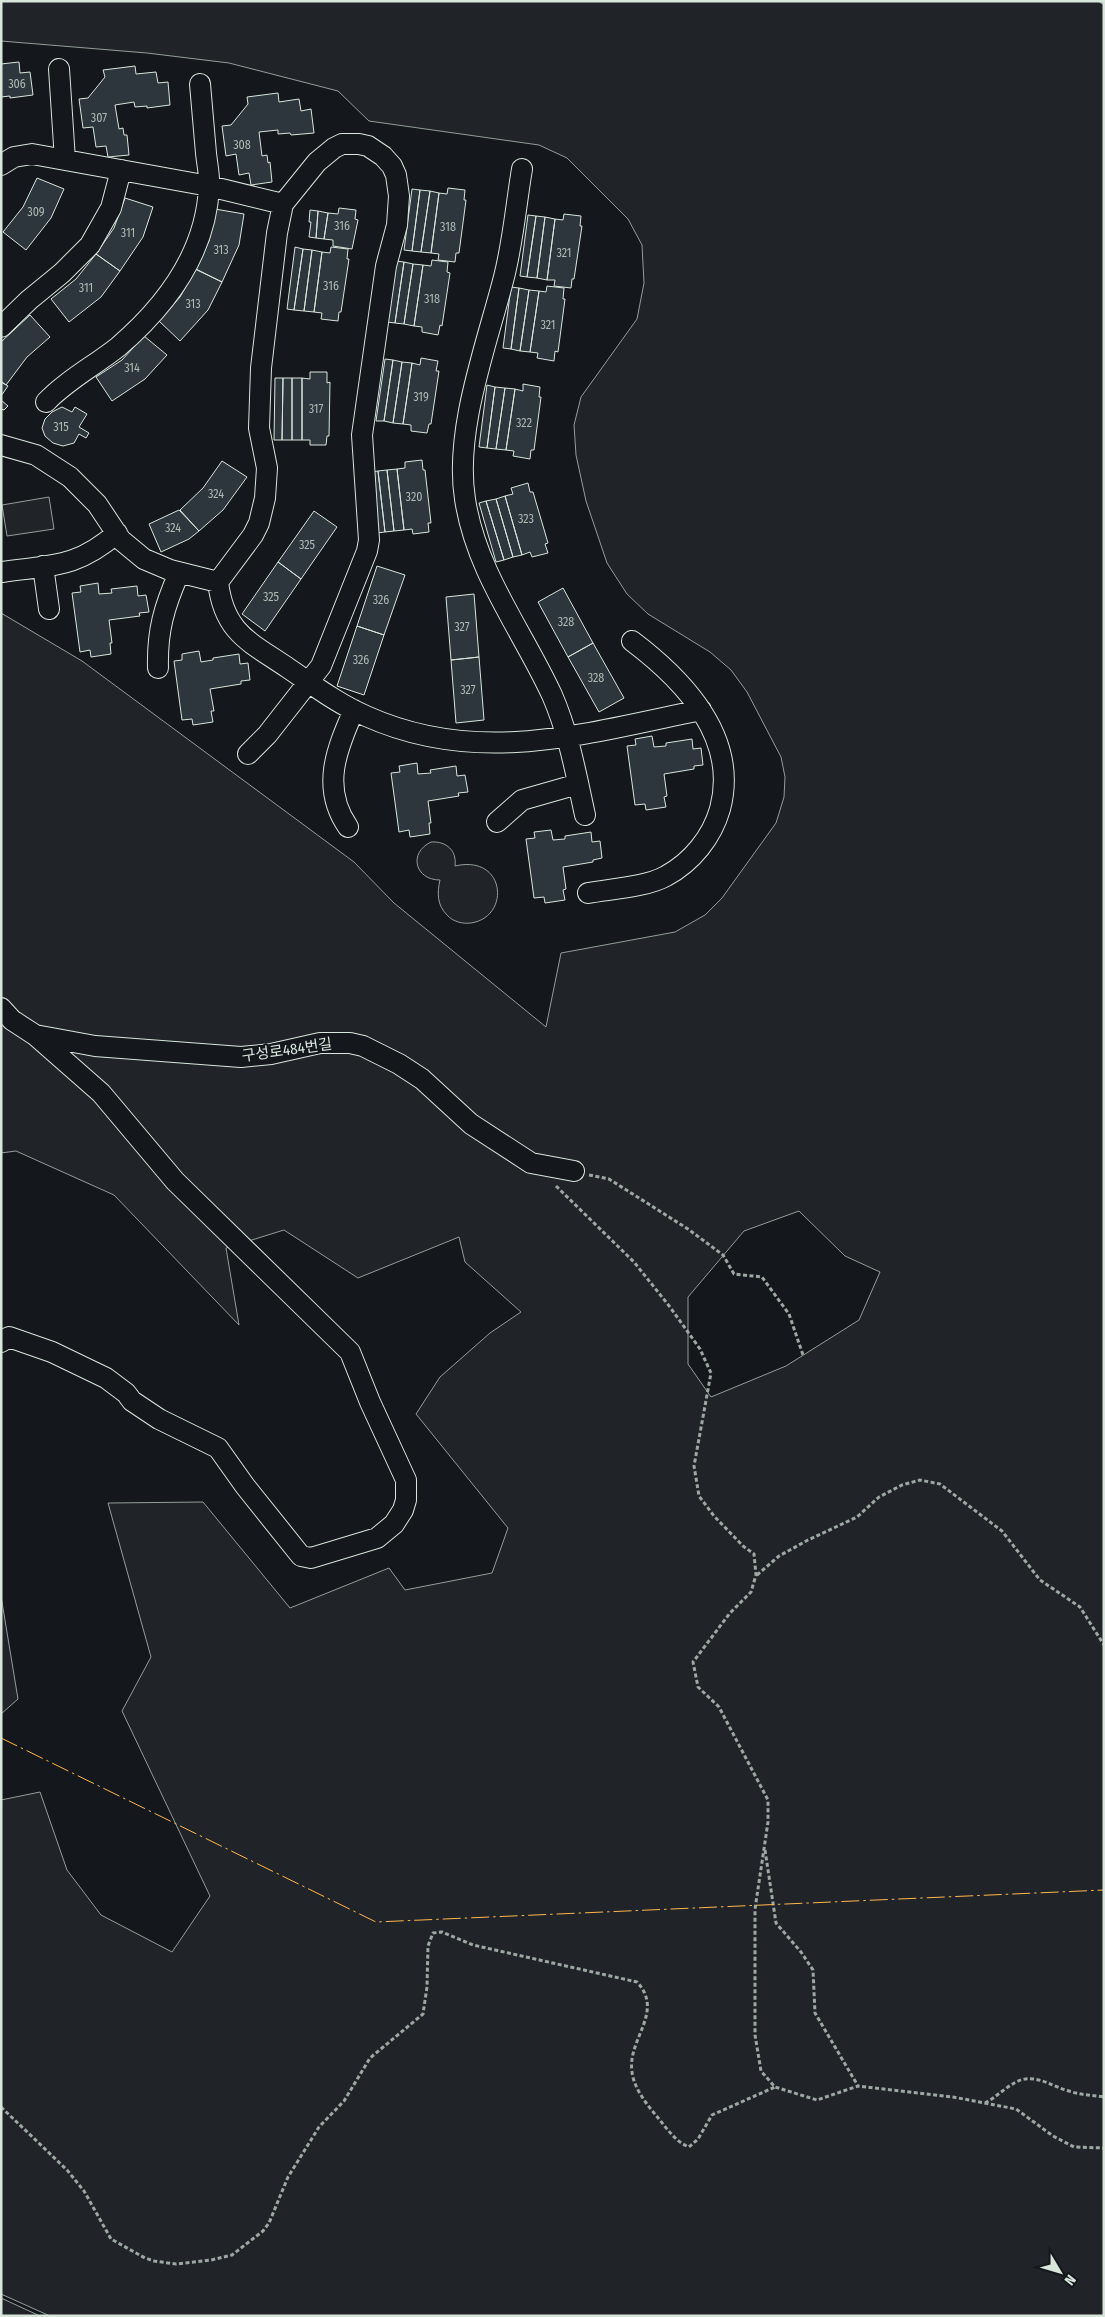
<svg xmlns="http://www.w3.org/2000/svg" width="1105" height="2317" font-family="'Fira Sans Condensed','Noto Sans KR',sans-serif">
  <rect width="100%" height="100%" fill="#14181c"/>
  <path fill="#202428" stroke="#939e99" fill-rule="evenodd" d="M1 1H1104V2316H50L1 2294V1800L40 1792 67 1870 101 1915 172 1952 210 1896 122 1711 151 1657 108 1503 203 1502 290 1608 389 1568 405 1590 492 1573 508 1528 416 1414 440 1377 490 1333 521 1312 465 1262 459 1237 358 1278 284 1230 226 1248 239 1325 114 1195 16 1151 1 1153V613L82 661 354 862 394 903 546 1027 561 953 675 932 705 915 722 898 776 823 784 797 785 777 781 757 747 692 731 670 710 652 648 614 627 594 607 563 586 501 576 455 574 425 581 397 637 319 644 283 642 245 628 219 567 158 539 145 369 121 338 91 229 63 147 53 1 41ZM799 1211 845 1256 880 1272 859 1320 786 1366 711 1397 688 1364V1297L744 1231Z
    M49 497 54 529 7 536 2 505Z
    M431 842C447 841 457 851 455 866 506 854 511 917 471 923 463 924 453 922 447 915 437 905 437 893 440 880 415 880 408 853 431 842Z
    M1 1596 18 1699 1 1714Z
    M1 2298 40 2316H1Z"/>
  <path fill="#2c363c" stroke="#d8e6dc" d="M19 62 20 73 30 72 33 95 10 98V96L1 97V64Z
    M135 66 136 74 156 72 158 83 168 82 170 105 147 108V106L135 107 134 102 115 105 119 129 123 128 124 135H127L129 155 108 157 106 146 96 147 93 127 83 128 79 99 88 98 105 77 103 70Z
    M278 93 279 102 299 99 301 111 311 109 314 133 291 135 290 133 278 134V130L259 132 262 156 267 155 268 163 270 162 272 182 251 185 249 173 239 175 236 154 226 156 222 126 231 125 248 104 247 97Z
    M37 178 64 189 51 218 26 250 3 232 23 207Z
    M448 188 465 190 464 200H466L459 253H456L455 262 438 260 439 254 431 253 439 193 447 194Z
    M412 189 420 190 412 251 404 250Z
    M420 190 430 191 421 252 412 251Z
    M430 191 439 193 431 253 421 252Z
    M125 198 153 207 143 237 120 271 96 254 114 228Z
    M339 208 356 210 355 219 358 220 352 249 333 246V240L324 239 328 213 338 214Z
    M215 209 244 214 239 245 222 282 195 269 209 241Z
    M310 210 318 211 316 238 309 237 311 222H309Z
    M318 211 328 213 324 239 316 238Z
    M564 214 581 216 580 226H582L574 279H572L571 288 554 286 555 280H547L555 219 563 220Z
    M528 215 536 216 527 277 520 276Z
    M536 216 545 217 537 278 527 277Z
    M545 217 555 219 547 280 537 278Z
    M295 247 303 249 294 310 287 309Z
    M331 247 348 249 347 259H349L341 312H339L338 321 321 319 322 313 314 312 322 252 330 253Z
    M303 249 312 250 304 311 294 310Z
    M312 250 322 252 314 312 304 311Z
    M96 254 120 271 101 297 69 322 51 299 76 279Z
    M432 260 448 262 447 272 450 273 442 326 440 325 438 335 422 332V327L414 326 423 265 431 266Z
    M396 261 404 262 395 323 387 322Z
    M404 262 413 264 404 324 395 323Z
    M413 264 423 265 414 326 404 324Z
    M196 269 222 282 208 310 180 341 159 321 180 297Z
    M547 286 564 288 563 299H565L558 352 555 351 554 361 537 358 538 353 530 352 539 291 546 292Z
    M511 287 519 288 511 349 503 348Z
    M519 288 529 290 520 351 511 349Z
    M529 290 539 291 530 352 520 351Z
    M30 315 50 337 27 357 6 385 1 381V342Z
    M144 336 167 355 145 379 112 401 96 377 122 360Z
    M421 358 438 361 436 371H439L431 424H429L427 433 411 431V425L403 424 412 363 420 365Z
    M385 359 393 360 384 421H376Z
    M393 360 402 362 393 423 384 421Z
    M402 362 412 363 403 424 393 423Z
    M310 372H327V383L330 382 329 436H327L326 445H310V440H302V378L310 379Z
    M275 378H283L282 440H274Z
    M283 378H292V440H282Z
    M292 378H302V440H292Z
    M1 382 8 386 1 396Z
    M523 384 540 387 539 397H541L534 450H531L530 459 513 456 514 451 506 450 515 389 523 391Z
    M487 385 495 387 487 448 479 447Z
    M495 387 505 388 496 449 487 448Z
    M505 388 515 389 506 450 496 449Z
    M1 400 8 406 4 410 1 409Z
    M62 407 72 412 75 407 87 414 79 427 89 433 86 438 79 434 74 443 63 446 53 443 45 436 42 428 45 419 52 412Z
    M422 460 423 470H425L431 523H428L429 532 413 534 412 529 404 530 397 469 405 468V462Z
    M222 461 247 477 223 510 199 531 180 510 203 488Z
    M397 469 404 530 394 531 387 470Z
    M387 470 394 531 385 532 378 471Z
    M378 471 385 532 377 533 370 472Z
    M528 483 530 492H533L548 543 545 544 548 553 532 557 530 552 522 555 505 496 513 494 511 488Z
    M505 496 522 555 513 557 496 499Z
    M496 499 513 557 504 560 486 501Z
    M486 501 504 560 496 562 479 503Z
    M179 510 199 531 189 539 161 552 149 524Z
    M314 511 337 527 301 579 278 562Z
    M278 562 301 579 265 631 242 614Z
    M377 566 405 575 384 635 357 626Z
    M98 583 99 594 112 593 111 589 137 586 138 596 146 595 149 612 139 613 140 616 109 620 112 643H110L111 654 91 657 90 650 80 652 72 593 81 592 80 586Z
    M563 588 593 643 568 657 538 602Z
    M474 594 479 657 451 660 446 597Z
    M357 626 384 635 364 695 337 686Z
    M593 643 624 698 599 712 568 657Z
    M199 651 201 662 213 660V658L239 654 240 664 248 663 250 680 241 681V684L210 689 214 711H211L213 722 193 725 192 719 182 720 174 661 182 660V654Z
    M479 657 484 720 456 723 451 660Z
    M652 736 654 747 666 746V743L692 739 693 749 701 748 703 765 694 766V769L664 774 667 796 664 797 666 807 646 810 645 804 635 805 627 746 636 745 635 739Z
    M417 763 418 774 431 773 430 770 456 766 457 776 465 775 468 792 458 793 459 796 428 801 431 823H429L430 834 410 837 409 830 399 832 391 773 400 772 399 766Z
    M551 830 553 840 565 839V836L591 832 592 842 600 841 602 858 593 860V862L563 867 566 889 563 890 565 900 545 903 544 897 534 898 526 839 535 838 534 832Z"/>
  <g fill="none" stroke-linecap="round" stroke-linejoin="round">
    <g stroke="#d8e6dc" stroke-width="22">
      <path id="minor" d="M59 69 65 160
        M1 165 14 157 32 154 209 186 283 204 317 162 334 148 342 144H359L368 146 383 156 392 166 396 175 399 196 397 225 386 266 362 435 369 540 367 551 321 666 267 735 248 754
        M522 169C516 205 513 242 504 277 487 344 454 430 465 499 476 572 522 630 552 695 569 734 576 774 585 815
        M1 327 29 300 62 273 90 245 111 208 121 170
        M46 402C67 380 94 366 118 347 167 305 206 253 209 187 210 176 207 164 206 153 204 130 202 107 200 84
        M1 445 36 455 70 477 97 504 121 540 144 559 170 570 218 582 253 535 259 523 265 498 267 468 259 428 261 368 277 233 283 204
        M43 566 49 609
        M2 572C52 565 77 568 117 533
        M218 582C224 633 250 642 288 668 313 685 338 704 366 716 479 767 586 733 701 710
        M158 668C157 631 164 607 179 573
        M497 822 522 800 578 784
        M348 827C321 788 336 750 354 710
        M588 893C610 889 647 887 666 876 692 862 712 837 720 809 739 738 685 681 632 641
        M1 1008 12 1020 35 1035 95 1046 241 1057 271 1054 320 1043H350L363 1046 399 1064 422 1079 471 1124 531 1163 574 1171
        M1 1342 9 1337 52 1352 106 1378 126 1393 132 1401 159 1419 218 1448 245 1486 301 1556 311 1558 377 1538 394 1524 403 1510 406 1500V1480L370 1402 350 1352 175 1181 101 1093 35 1035"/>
    </g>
    <path stroke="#9da8a2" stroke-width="3" stroke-dasharray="4 2.5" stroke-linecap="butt" d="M1100 1 1104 4
      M589 1175 609 1179 688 1229 723 1255 734 1274 762 1277 789 1314 803 1355
      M556 1186 634 1262 670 1307 700 1349 711 1373 694 1466 699 1496 714 1516 743 1546 754 1554 756 1575 751 1592 730 1613 693 1662 698 1687 719 1707 768 1800V1822L755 1909V2035L761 2071 775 2087 817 2100 858 2086 953 2097 1016 2109 1053 2136 1074 2147 1104 2148
      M757 1575 779 1556 808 1540 857 1517 879 1497 902 1485 920 1480 940 1484 1002 1531 1040 1580 1080 1607 1104 1645
      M765 1850 776 1923 801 1952 813 1970 815 2013 858 2086
      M985 2103C997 2097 1013 2080 1025 2079 1042 2077 1053 2087 1069 2091 1080 2095 1092 2095 1104 2097
      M1 2107 67 2170 84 2191 111 2239 145 2258 154 2261 176 2264 211 2260 232 2255 263 2231 269 2223 288 2177 319 2127 344 2101 370 2058 423 2014 427 1987 428 1946 433 1933 442 1932 473 1945 637 1982C665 2012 627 2039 632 2072 634 2089 648 2106 659 2119 668 2130 676 2142 689 2147L698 2139 712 2115 775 2087"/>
    <use href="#minor" stroke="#14181c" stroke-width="20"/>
    <path stroke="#ffb74d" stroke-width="1" stroke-dasharray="18 4 2.5 4" stroke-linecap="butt" d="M1 1738 376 1922 1104 1890"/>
  </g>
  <g text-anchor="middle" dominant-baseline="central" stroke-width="4" stroke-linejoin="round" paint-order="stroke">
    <g font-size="12" fill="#adbab4">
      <text x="17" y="84">306</text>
      <text x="99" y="118">307</text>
      <text x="242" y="145">308</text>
      <text x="36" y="212">309</text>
      <text x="342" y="226">316</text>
      <text x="448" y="227">318</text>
      <text x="128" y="233">311</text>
      <text x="221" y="250">313</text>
      <text x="564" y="253">321</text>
      <text x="331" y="286">316</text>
      <text x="86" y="288">311</text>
      <text x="432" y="299">318</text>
      <text x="193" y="304">313</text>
      <text x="548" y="325">321</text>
      <text x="132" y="368">314</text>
      <text x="421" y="397">319</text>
      <text x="316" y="409">317</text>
      <text x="524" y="423">322</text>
      <text x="61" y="427">315</text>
      <text x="216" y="494">324</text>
      <text x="414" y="497">320</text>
      <text x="526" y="519">323</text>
      <text x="173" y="528">324</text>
      <text x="307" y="545">325</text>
      <text x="271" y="597">325</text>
      <text x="381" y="600">326</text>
      <text x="566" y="622">328</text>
      <text x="462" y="627">327</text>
      <text x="361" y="660">326</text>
      <text x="596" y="678">328</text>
      <text x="468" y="690">327</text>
    </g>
    <g font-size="15" fill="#d8e6dc" stroke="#14181c">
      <text transform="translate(287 1050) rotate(-8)">구성로484번길</text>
    </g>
  </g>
  <rect width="1105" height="2317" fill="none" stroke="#d8e6dc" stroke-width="5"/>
  <g transform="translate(1060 2272) rotate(128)" stroke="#14181c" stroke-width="4" paint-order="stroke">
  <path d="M0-4L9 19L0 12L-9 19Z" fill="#d8e6dc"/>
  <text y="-8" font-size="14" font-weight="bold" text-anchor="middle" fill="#d8e6dc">N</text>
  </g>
</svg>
